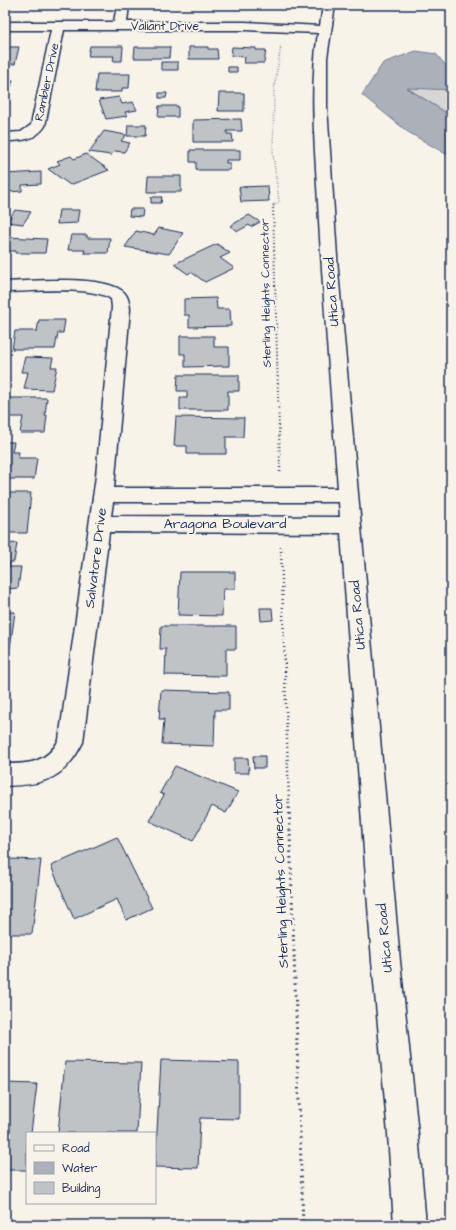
<svg xmlns="http://www.w3.org/2000/svg" width="456" height="1230" font-family="'Architects Daughter',sans-serif">
  <rect width="100%" height="100%" fill="#f7f3e8"/>
  <filter id="ink" filterUnits="userSpaceOnUse"><feTurbulence type="fractalNoise" baseFrequency=".025" numOctaves="2"/><feDisplacementMap in="SourceGraphic" scale="8" xChannelSelector="R" yChannelSelector="G"/><feConvolveMatrix kernelMatrix="1 2 1 2 8 2 1 2 1" color-interpolation-filters="sRGB"/></filter>
  <g filter="url(#ink)">
    <path fill="#d7d6d4" stroke="#798299" d="M406 87 451 90V116Z"/>
    <path fill="#acb0b9" stroke="#727c95" d="M416 51 436 54 449 69H451V90L407 88 451 116V157L408 132 362 95 383 63Z"/>
    <path fill="#c0c3c5" stroke="#1b2f5e" d="M90 46H123L122 61H113L114 56H88Z
      M5 47H19L15 64H5Z
      M135 47H170L169 58H134Z
      M189 47H208V49H217L218 59H189Z
      M232 47 256 48V50H266L264 63H244L245 57 231 56Z
      M161 62H178V70H161Z
      M228 67H237V72H228Z
      M97 74H130L129 88H122V92H95Z
      M5 80H13L10 90H5Z
      M159 93H167L166 98H159Z
      M219 93H244V111H218Z
      M119 97 122 104 133 102 137 110 125 112 127 116 106 119 99 100Z
      M159 106H178V117H158Z
      M241 119 242 131H227V134H232L233 142H193V120Z
      M128 125H146L145 136H127Z
      M104 131 126 135 121 141 130 143 124 152 114 151 111 155 89 152Z
      M190 150H240V160H226V163H230V170H196V162H190Z
      M86 154 109 170 70 185 48 169 60 164 57 161 71 156 74 159Z
      M41 172V184L22 185V191L6 192 5 174Z
      M148 176H181V192H147Z
      M268 186 269 201 241 202 239 187Z
      M151 197H162L161 203H151Z
      M130 209H143L142 217 129 216Z
      M15 210 31 212 23 224 7 222Z
      M59 210H79L77 223 57 224Z
      M249 215 260 222 251 227 249 225 238 231 230 226Z
      M159 228 183 233 169 254 125 247 136 231 154 235Z
      M71 235H87V238H110L108 253H84L85 250H68Z
      M6 237 47 239 45 253H15L16 251H5Z
      M217 244 230 253 220 258 234 268 205 282 191 272 188 274 174 264Z
      M216 298 217 309H230L231 326 189 327V315H184V299Z
      M39 320H65L63 333H58L55 349H12L15 331H37Z
      M180 336H214V347H229V366L185 367V354H180Z
      M25 357 53 358 51 367H57L52 390 24 389 28 372H21Z
      M178 375H239V391H228V410H180V398H187V391H177Z
      M5 398H47L45 415H47L45 433H20L23 417H5Z
      M176 417 244 418 243 437H226V454H187V446H174Z
      M5 442H14L12 452H19L18 458H37L34 479H5Z
      M5 493H31L27 533H5Z
      M17 543 14 562H10L9 567H21L18 588 5 589V544Z
      M180 572H235V589H223L222 616 178 615Z
      M5 601H10L8 612H15L10 648 5 649Z
      M260 608H272L273 620 261 621Z
      M161 626H236V649H226V676L165 675 166 649H160Z
      M161 690 229 692V710H215L214 746 162 744 164 719H159Z
      M253 756H265V768H254Z
      M234 758H248L249 773H234Z
      M175 766 238 792 226 813 212 806 193 841 149 821 164 795 160 793Z
      M117 837 152 908 126 920 117 899 74 919 51 866Z
      M8 859 41 860 32 934H5V872Z
      M161 1060 239 1062V1119L200 1118 198 1168 155 1167Z
      M65 1062 141 1063 137 1133H58Z
      M5 1083 37 1084 31 1133H27V1170H5Z"/>
    <g fill="none" stroke-linecap="round" stroke-linejoin="round">
      <g stroke="#1b2f5e" stroke-width="3">
        <path id="minor" d="M117 5H129L127 22H245L320 26 323 5H335L327 58V106L338 271 400 961 418 1134 426 1225H394L388 1134 372 961 341 533 109 532 83 742C65 779 44 785 5 786V764C29 764 46 763 59 740L96 476 112 307 111 299C91 285 30 292 5 292V282C34 281 98 275 121 290 128 294 129 302 130 309L114 488H338C331 393 323 298 318 203 315 146 309 90 318 33L245 30H64L45 126C36 140 21 141 5 141V133L21 132 31 125 51 30H5V22H114ZM113 502H339L340 517 111 516Z"/>
      </g>
      <path stroke="#1b2f5e" stroke-width="1.5" stroke-dasharray="0.5 2" stroke-linecap="butt" d="M273 206 279 201 273 154 274 89 281 46"/>
      <path stroke="#1b2f5e" stroke-width="2" stroke-dasharray="1 2.5" stroke-linecap="butt" d="M274 205 273 206 280 468"/>
      <path stroke="#1b2f5e" stroke-width="2.5" stroke-dasharray="1 3" stroke-linecap="butt" d="M280 467V474
        M281 547 289 803"/>
      <path stroke="#1b2f5e" stroke-width="3" stroke-dasharray="1.5 4" stroke-linecap="butt" d="M289 802 303 1225"/>
      <use href="#minor" fill="#f7f3e8" fill-rule="evenodd"/>
    </g>
  </g>
  <g text-anchor="middle" dominant-baseline="central" stroke-width="4" stroke-linejoin="round" paint-order="stroke">
    <g font-size="12" fill="#1b2f5e" stroke="#f7f3e8">
      <text x="165" y="26">Valiant Drive</text>
      <text transform="translate(47 82) rotate(-78)">Rambler Drive</text>
      <text transform="translate(266 293) rotate(-91)">Sterling Heights Connector</text>
    </g>
    <g font-size="14" fill="#1b2f5e" stroke="#f7f3e8">
      <text transform="translate(332 292) rotate(-94)">Utica Road</text>
      <text x="225" y="524">Aragona Boulevard</text>
      <text transform="translate(96 558) rotate(-83)">Salvatore Drive</text>
      <text transform="translate(358 615) rotate(-95)">Utica Road</text>
      <text transform="translate(281 881) rotate(-92)">Sterling Heights Connector</text>
      <text transform="translate(385 938) rotate(-95)">Utica Road</text>
    </g>
  </g>
  <rect width="456" height="1230" fill="none" stroke="#f7f3e8" stroke-width="20"/>
  <rect x="10" y="10" width="436" height="1210" fill="none" stroke="#1b2f5e" stroke-width="1.5" filter="url(#ink)"/>
  <rect x="26" y="1132" width="130" height="72" fill="#f7f3e8" stroke="#9fa5b1"/>
  <rect x="34" y="1145" width="20" height="6" fill="#f7f3e8" stroke="#9fa5b1"/>
  <text x="62" y="1152" font-size="12" fill="#1b2f5e">Road</text>
  <rect x="34" y="1162" width="20" height="12" fill="#acb0b9" stroke="#9fa5b1"/>
  <text x="62" y="1172" font-size="12" fill="#1b2f5e">Water</text>
  <rect x="34" y="1182" width="20" height="12" fill="#c0c3c5" stroke="#9fa5b1"/>
  <text x="62" y="1192" font-size="12" fill="#1b2f5e">Building</text>
</svg>
